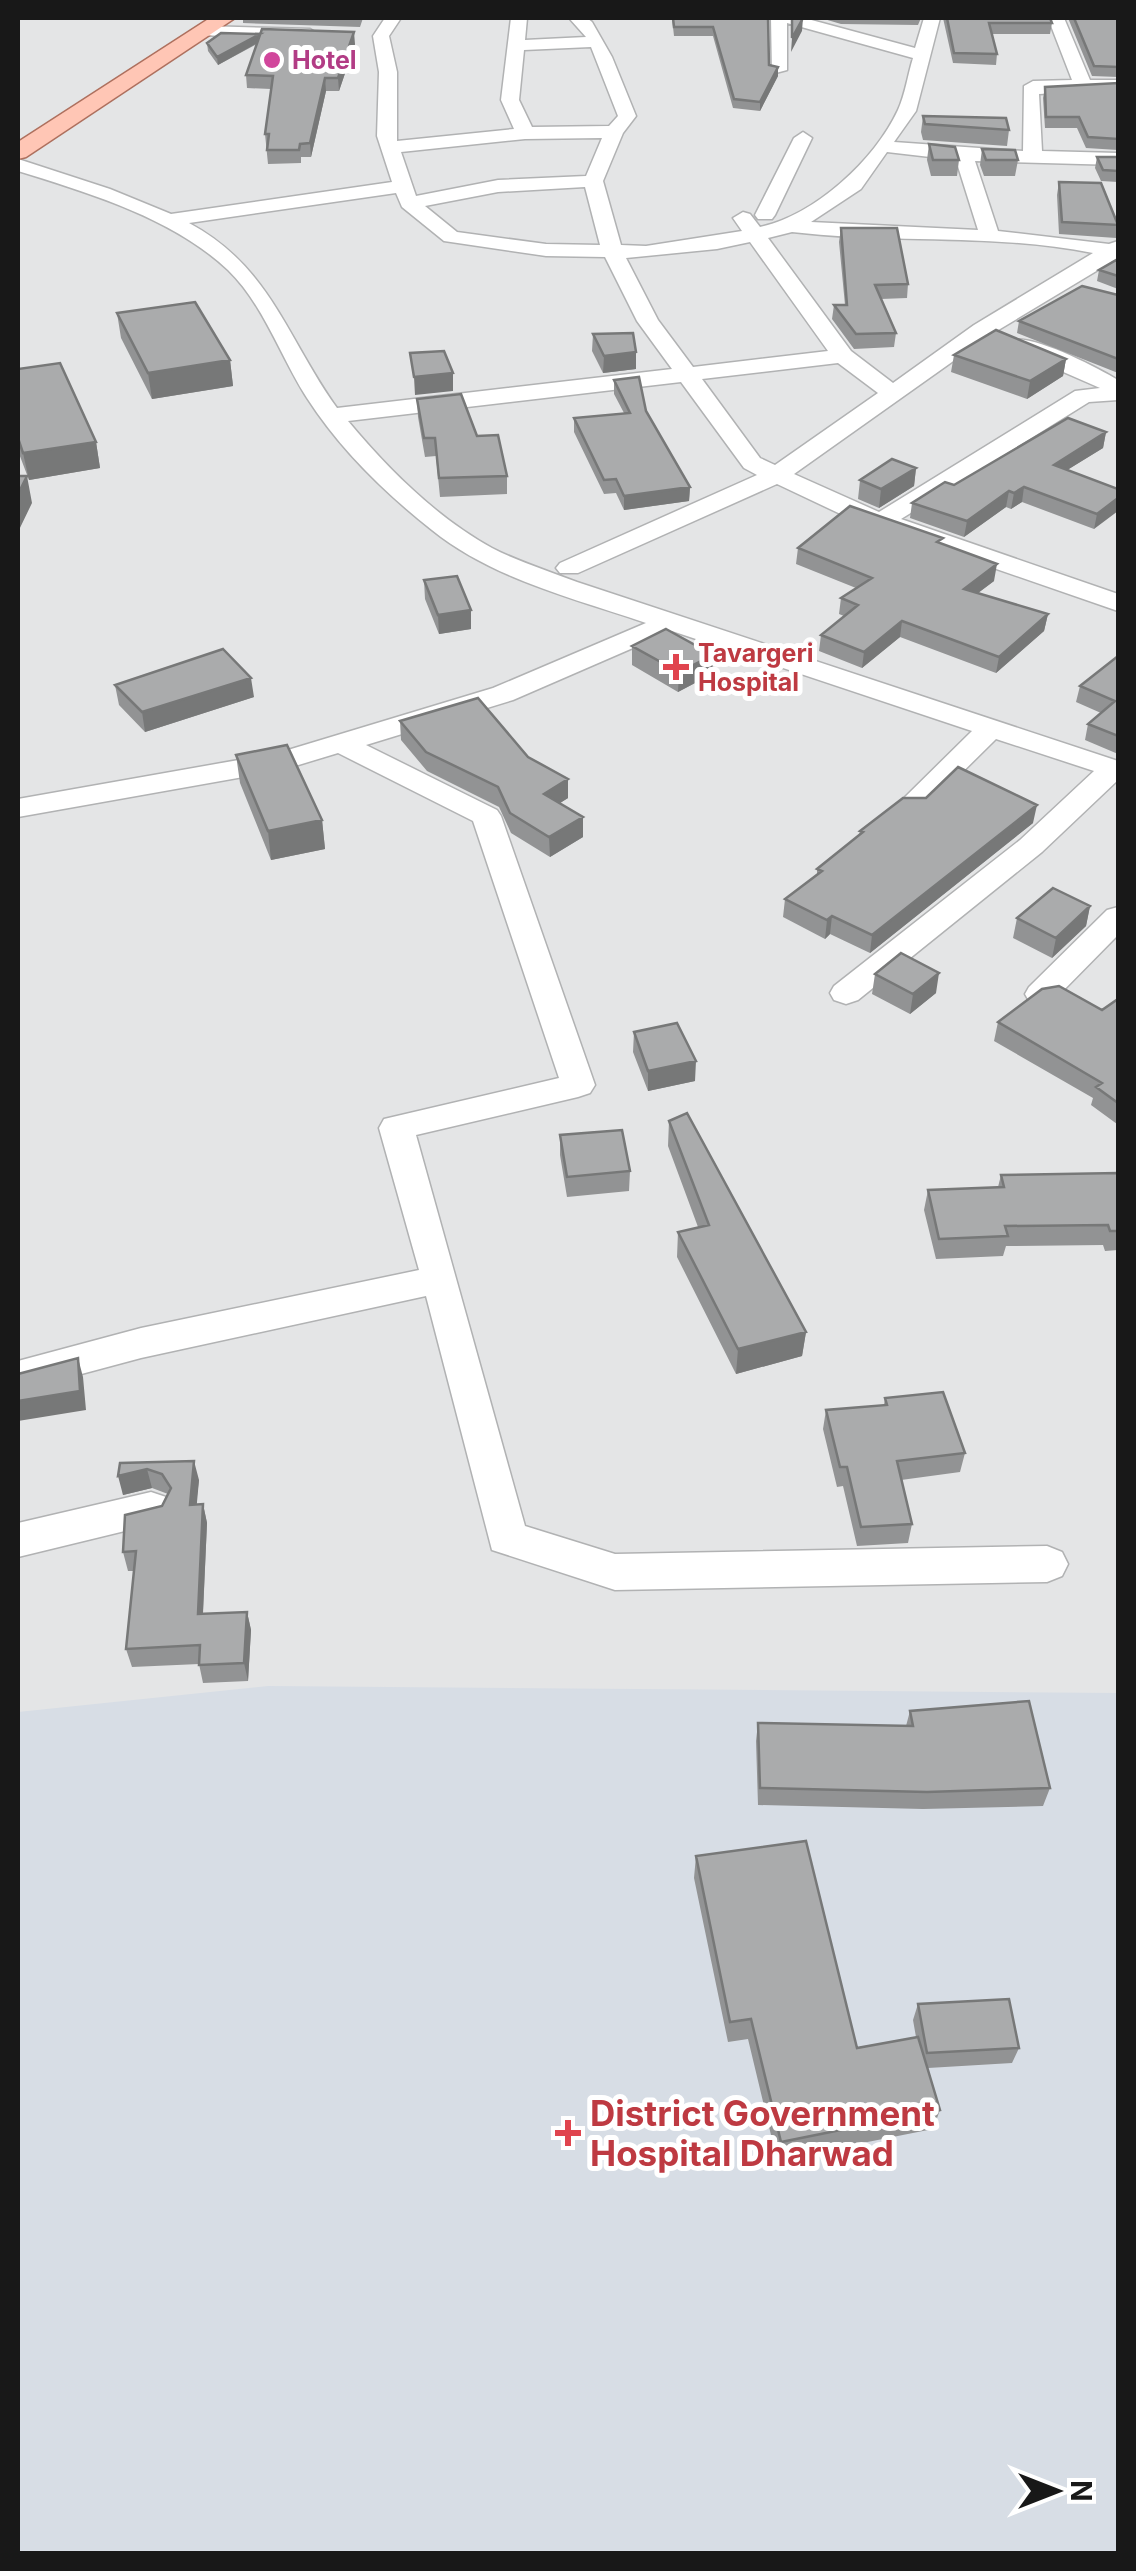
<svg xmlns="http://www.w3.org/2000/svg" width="1136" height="2571" font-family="Inter,sans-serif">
  <rect width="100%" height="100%" fill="#e4e5e6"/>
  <path fill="#d7dde5" d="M268 1686 1118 1693V2553H18V1712Z"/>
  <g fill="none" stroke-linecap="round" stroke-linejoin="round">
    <g stroke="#b1b2b3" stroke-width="3">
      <path id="minor" d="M385 18H401L389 36 397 72V141L514 129 501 100 511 18H527L525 40 586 37 569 18H587L592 22 612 57 636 116 623 133 603 181 621 245 646 246 742 231 733 218 743 212 750 214 760 227C815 215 874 161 898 110 905 95 908 74 913 58L787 23V70L772 74 771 18H804L915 48 924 18H940L916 111 894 142 1023 151 1024 86 1033 81 1072 80 1048 18H1064L1090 80H1118V90L1039 94 1042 151 1118 153V165L975 161 998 231 1109 244 1118 241V258L990 335 794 474 879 512 1075 391 1100 388 1013 350 1010 345 1013 340C1035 335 1098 368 1118 380V400L1089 402 901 519 1118 594V611L849 518 777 484 578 573H560L556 568 560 563 757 475 744 468 681 382 348 421C387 468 437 518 492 548 519 562 549 571 577 582L1118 761V780L1042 852 858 1000 846 1004 834 1000 830 993 834 986 1020 840 1094 771 996 739 921 813H901L896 807 901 801 972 731 672 631 513 700 366 745 497 810 501 816 595 1085 590 1093 578 1097 416 1135 525 1526 615 1554 1047 1546 1062 1552 1068 1564 1062 1576 1047 1582 615 1590 492 1550 426 1296 141 1358 18 1391V1361L141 1328 419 1270 379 1128 384 1119 559 1078 473 821 338 753 282 770 18 817V799L278 753 493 688 646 623C573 598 493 579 432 530 385 493 339 448 307 398 280 356 264 305 228 270 173 218 89 193 18 171V159L110 189 171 214 392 182 377 136 379 72 373 36ZM591 47 618 116 609 126 532 127 519 100 524 50ZM602 138 586 176 498 180 416 196 401 152 525 139ZM887 152 956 160 978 230 811 222 861 189ZM585 187 600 245 546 244 457 232 425 206 498 192ZM396 193 402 207 444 241 546 256 605 257 637 321 672 369 337 408C287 339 271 267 189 223ZM792 232C892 244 995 233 1093 253L974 325 893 383 851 351 768 238ZM750 242 828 351 693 367 658 320 626 258 717 249ZM838 363 878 393 775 465 760 458 702 379Z
        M203 26 310 29 318 34 310 39 197 35 195 31Z
        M803 132 812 138 775 215 772 219H758L755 215 794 138Z
        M1118 907V935L1053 1001 1041 1005 1029 1001 1025 994 1029 987 1107 910Z
        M151 1492 166 1497 172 1509 166 1521 18 1557V1523Z"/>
    </g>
    <g stroke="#ae705e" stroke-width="3">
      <path id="major" d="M210 18H235L26 157 18 159V142Z"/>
    </g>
    <use href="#minor" fill="#fff" fill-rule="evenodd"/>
    <use href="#major" fill="#ffc6b5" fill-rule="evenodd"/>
  </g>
  <path fill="#929394" d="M243 18H363L360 27 243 23Z
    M672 18H768L769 65 778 76 760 111 733 108 713 36H674Z
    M823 18H921L918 25 841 24 824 19Z
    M943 18H1050L1052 23 1050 34H992L997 54 996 65 953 63Z
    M1068 18H1118V77L1092 76Z
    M207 43 355 44 339 91H326L311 157H301V163L268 164 265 134 271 89 247 88 246 75 257 44 218 65 208 51Z
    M1118 83V150L1086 148 1077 128H1045L1043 98 1045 87Z
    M923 116 1009 130 1007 146 923 140 921 132Z
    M929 144 959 160 957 176H931L927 160Z
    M982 149 1018 160 1015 176H984L980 165Z
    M1097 157H1118V182L1101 181 1095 168Z
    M1059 182 1118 225 1116 238 1059 234 1057 195Z
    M841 228 908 284 907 298 881 299 896 333 894 347 854 349 832 319 834 305H845L839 242Z
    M1118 259V289L1097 281 1099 270Z
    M1118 295V373L1017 333 1019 321Z
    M117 313 230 360 233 386 152 399 121 338Z
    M593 334 636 369 603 373 592 351Z
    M954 355 1066 359 1063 376 1027 399 951 372Z
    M18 369 96 442 100 468 29 480 18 451Z
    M614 380 646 411 690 487 689 501 624 510 616 493 604 494 574 432V418L624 413 614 394Z
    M417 399 477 436 507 476V494L440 497 436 456 425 457 418 417Z
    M1106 432 1103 448 1067 470 1118 489 1094 529 1022 502 1011 509 1006 507 964 537 910 518 912 503 954 485Z
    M916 468 914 486 879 508 858 499 860 480Z
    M942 544 994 581 978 593 1048 614 1044 631 996 673 900 637 862 668 819 651 821 635 844 616 839 614 841 598 856 588 796 564 798 548Z
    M424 580 471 610V629L439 634 425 599Z
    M632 646 713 655 712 674 678 692 632 665Z
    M1118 656V754L1085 740 1088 724 1101 713 1076 702 1080 686Z
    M115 685 254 697 145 732 119 705Z
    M400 721 528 757 568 798 560 803 583 837 550 857 511 833 499 807 427 771 401 740Z
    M236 755 322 820 325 849 271 860 240 783Z
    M1033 823 870 953 830 934 825 939 783 917 785 899 817 875V869L859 836 860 831Z
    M1090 906 1086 926 1052 958 1013 938 1017 918Z
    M875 974 936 993 910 1014 872 994Z
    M1118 999V1123L1117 1124 1091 1105 1093 1098 994 1041 998 1022 1102 1010Z
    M634 1032 695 1081 648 1091 633 1052Z
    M669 1121 806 1332 802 1356 736 1374 677 1257 678 1232 698 1227 668 1146Z
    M560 1135 630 1171 629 1191 567 1197 560 1155Z
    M1118 1173V1250L1105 1251 1103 1245 1006 1246 1003 1256 936 1259 924 1210 928 1190 998 1187 1001 1175Z
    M885 1398 965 1453 960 1472 901 1480 912 1524 908 1543 857 1546 843 1486 837 1487 823 1429 826 1410 884 1405Z
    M120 1463 199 1480 196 1504H203L207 1523 203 1614 247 1612 251 1630 248 1681 203 1683 199 1664 132 1667 126 1649 134 1571H128L123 1552 162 1506 168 1494 152 1488 123 1495Z
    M910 1711 1050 1788 1043 1806 923 1809 758 1805 756 1741 758 1723 906 1726Z
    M696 1856 857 2048 916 2037 913 2020 918 2004 1019 2048 1012 2063 928 2068 940 2110 933 2129 777 2160 748 2039 728 2042 694 1878Z"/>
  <path fill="#777878" d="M803 18 802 31 791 52 792 38Z
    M354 32 355 44 339 91 338 78Z
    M260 34 261 41 218 65 217 57Z
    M778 67V76L760 111V102Z
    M325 78 326 91 311 157 310 143Z
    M636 352V369L603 373 604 356Z
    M1066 359 1063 376 1027 399 1030 381Z
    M230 360 233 386 152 399 148 373Z
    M453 373V391L415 395 414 377Z
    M1106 432 1103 448 1051 480 1054 465Z
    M96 442 100 468 29 480 23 453Z
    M916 468 914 486 879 508 881 489Z
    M27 476 32 503 18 532V494Z
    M690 487 689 501 624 510V496Z
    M1024 487 1022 502 1011 509 1014 493Z
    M1009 491 1006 507 964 537 967 521Z
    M1118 498V511L1094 529 1097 514Z
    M997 564 994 581 962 605 964 589Z
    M471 610V629L439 634 438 615Z
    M1048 614 1044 631 996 673 999 657Z
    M902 621 900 637 862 668 864 652Z
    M713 655 712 674 678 692 679 672Z
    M251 678 254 697 145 732 142 712Z
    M568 779V798L544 813V794Z
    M1037 805 1033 823 870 953 872 935Z
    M583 817V837L550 857 549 837Z
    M322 820 325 849 271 860 268 831Z
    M1090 906 1086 926 1052 958 1056 938Z
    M832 916 830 934 825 939 827 920Z
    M939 973 936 993 910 1014 913 994Z
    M696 1061 695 1081 648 1091V1071Z
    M806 1332 802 1356 736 1374 738 1349Z
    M78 1358 83 1377 86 1410 18 1421V1401Z
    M194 1461 199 1480 195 1524 190 1505Z
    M147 1469 152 1488 123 1495 118 1476Z
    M203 1504 207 1523 202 1632 198 1614Z
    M247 1612 251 1630 248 1681 244 1663Z"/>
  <path fill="#aaabac" stroke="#777878" stroke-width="2.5" d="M673 18H768L769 65 778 67 760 102 734 99 713 27H674Z
    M792 18H803L792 38Z
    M947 18H1050L1052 23H989L997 54 954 53Z
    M1074 18H1118V67L1094 66Z
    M262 29 354 32 338 78H325L310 143 300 144 299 150H267L269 134H265L273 76 246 75Z
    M221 33 260 34 217 57 207 43Z
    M1118 83V139L1088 137 1079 117H1046L1045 87Z
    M923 116 1006 118 1009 130 925 124Z
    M929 144 955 147 959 160H933Z
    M982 149 1015 150 1018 160H986Z
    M1097 157H1118V171L1103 170Z
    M1059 182 1101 183 1118 225 1062 222Z
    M841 228H897L908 284 875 285 896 333 856 334 834 305H847Z
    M1118 259V276L1099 270Z
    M1082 286 1118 295V359L1019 321Z
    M195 302 230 360 148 373 117 313Z
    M996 330 1066 359 1030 381 954 355Z
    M633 333 636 352 604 356 593 334Z
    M444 351 453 373 414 377 410 353Z
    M60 363 96 442 23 453 18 438V369Z
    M639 377 646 411 690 487 624 496 616 479 604 480 574 418 630 413 614 380Z
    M461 394 477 436 498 435 507 476 439 478 435 438H424L417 399Z
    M1068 418 1106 432 1054 465 1118 489V498L1097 514 1024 487 1014 493 1009 491 967 521 912 503 945 482 954 485Z
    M892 459 916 468 881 489 860 480Z
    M18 476H27L18 494Z
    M850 506 943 538 937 542 997 564 964 589 1048 614 999 657 902 621 864 652 821 635 858 605 841 598 872 578 798 548Z
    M457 576 471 610 438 615 424 580Z
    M666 629 713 655 679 672 632 646Z
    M223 649 251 678 142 712 115 685Z
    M1118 656V736L1088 724 1115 701 1080 686Z
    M478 698 528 757 568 779 544 794 583 817 549 837 510 813 498 787 426 752 400 721Z
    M287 745 322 820 268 831 236 755Z
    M958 767 1037 805 872 935 832 916 827 920 785 899 822 871 817 869 863 832 860 831 903 798H926Z
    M1053 888 1090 906 1056 938 1017 918Z
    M901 953 939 973 913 994 875 974Z
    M1059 986 1102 1010 1118 999V1103L1096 1087 1102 1083 998 1022 1042 989Z
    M677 1023 696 1061 648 1071 634 1032Z
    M687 1113 806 1332 738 1349 678 1232 709 1225 669 1121Z
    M622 1130 630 1171 567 1177 560 1135Z
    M1118 1173V1231H1110L1108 1225 1005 1226 1008 1236 939 1239 928 1190 1004 1187 1001 1175Z
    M78 1358 80 1391 18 1401V1374Z
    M943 1392 965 1453 897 1461 912 1524 861 1527 847 1467H840L826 1410 887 1405 885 1398Z
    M194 1461 190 1505 203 1504 198 1614 247 1612 244 1663 199 1665 200 1645 126 1649 136 1551 123 1552 125 1515 162 1506 171 1488 162 1474 147 1469 118 1476 120 1463Z
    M1029 1701 1050 1788 927 1792 760 1788 758 1723 913 1726 910 1711Z
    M806 1841 857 2048 918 2037 940 2110 781 2142 751 2019 730 2022 696 1856Z
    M1009 1999 1019 2048 927 2053 918 2004Z"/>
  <circle fill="#d1479c" stroke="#fff" stroke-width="4" cx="272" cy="60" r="10"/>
  <g fill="#e0444e" stroke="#fff" stroke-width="4">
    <path d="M671 652h10v10h10v10h-10v10h-10v-10h-10v-10h10z"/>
    <path d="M563 2118h10v10h10v10h-10v10h-10v-10h-10v-10h10z"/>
  </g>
  <g text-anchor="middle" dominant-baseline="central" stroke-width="10" stroke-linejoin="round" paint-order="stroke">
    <g font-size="25" font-weight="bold" fill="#b23c85" stroke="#fff" text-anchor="start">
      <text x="292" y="60">Hotel</text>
    </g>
    <g font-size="25" font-weight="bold" fill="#be3a42" stroke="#fff" text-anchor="start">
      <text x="698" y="653">Tavargeri<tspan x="698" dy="29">Hospital</tspan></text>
    </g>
    <g font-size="35" font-weight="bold" fill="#be3a42" stroke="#fff" text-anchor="start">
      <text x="590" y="2113">District Government<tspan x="590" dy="40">Hospital Dharwad</tspan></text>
    </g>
  </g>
  <rect width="1136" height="2571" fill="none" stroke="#181818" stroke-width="40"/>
  <g transform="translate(1056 2491) rotate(90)" stroke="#ffffff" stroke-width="8" paint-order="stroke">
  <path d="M0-8L18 38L0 25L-18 38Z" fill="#181818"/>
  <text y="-15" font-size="28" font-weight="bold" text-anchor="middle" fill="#181818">N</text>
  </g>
</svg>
